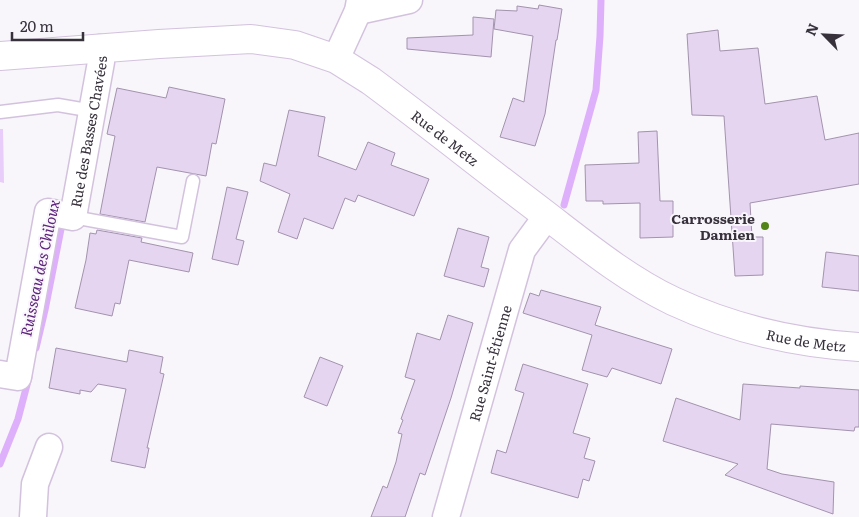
<svg xmlns="http://www.w3.org/2000/svg" width="859" height="517" font-family="Literata,serif">
  <rect width="100%" height="100%" fill="#f8f5fb"/>
  <path fill="#e8ccfa" d="M0 129H3L4 183 0 182Z"/>
  <g fill="none" stroke-linecap="round" stroke-linejoin="round">
    <path stroke="#deaffb" stroke-width="7" d="M564 205 596 90 600 36 601 0
      M36 348 45 310 63 219
      M0 464 18 419 29 377"/>
  </g>
  <path fill="#e5d5f1" stroke="#a393ae" d="M539 5 562 9 557 40H556L545 114 535 146 500 137 513 98 524 102 533 36 494 29 496 10 517 11V6L538 9Z
    M473 17 494 19 491 57 407 49V38L473 35Z
    M718 30 720 51 758 48 765 104 817 96 825 140 859 133V184L750 203 752 237H763V275L735 276 724 116 692 115 687 34Z
    M169 87 225 99 216 144 212 143 206 176 157 167 145 222 100 214 115 136 107 134 117 88 166 98Z
    M289 110 325 117 318 156 356 170 368 142 395 153 391 165 429 179 414 216 358 195 355 202 345 198 333 229 304 218 297 239 278 232 290 194 260 181 264 163 276 166Z
    M657 131 660 201H673V237L640 238V203L603 204V201H586L585 165 639 163 638 132Z
    M227 187 248 192 236 239 244 241 238 265 212 259Z
    M458 228 489 237 481 267 489 269 484 287 444 276Z
    M97 230 142 238 141 242 193 253 189 272 129 260 120 304 115 303 112 316 75 308 86 260 90 233 96 234Z
    M826 252 859 256V291L822 287Z
    M541 290 601 307 595 325 672 349 661 384 612 368 607 377 582 370 592 335 523 313 530 293 539 296Z
    M448 315 473 323 451 398 425 475 420 473 405 517H371L383 486 387 488 396 462 402 434 398 433 403 420 401 419 415 380 405 377 417 333 440 340Z
    M56 348 127 362 129 350 163 357 160 373 164 374 147 448H149L145 468 111 461 126 389 98 384 91 392 80 390V394L49 388Z
    M320 357 343 366 327 406 304 397Z
    M523 364 588 384 573 433 590 438 584 458 595 461 589 481 583 479 578 498 491 473 497 450 506 453 524 393 515 390Z
    M743 384 800 388V386L859 390V427H855L854 431 771 424 767 469 782 474 834 482 833 514 725 475 738 464 663 441 676 398 740 420Z"/>
  <g fill="none" stroke-linecap="round" stroke-linejoin="round">
    <g stroke="#d3c2de" stroke-width="15">
      <path id="lane" d="M0 112 58 105 93 111
        M73 217 182 237 193 181"/>
    </g>
    <g stroke="#d3c2de" stroke-width="29">
      <g id="street">
        <path d="M358 11 409 0"/>
        <path d="M336 59 358 11 360 0"/>
        <path id="s1" d="M0 374 18 377 48 212 73 217 101 62 100 48"/>
        <path d="M33 517 35 484 49 447"/>
        <path id="s2" d="M446 517 522 250 547 216"/>
      </g>
    </g>
    <g stroke="#d3c2de" stroke-width="30">
      <g id="secondary">
        <path id="s3" d="M0 56 159 44 251 39 295 45 336 59 371 81C429 124 485 169 542 212 584 244 625 278 673 301 731 328 795 343 859 347"/>
      </g>
    </g>
    <use href="#lane" stroke="#fff" stroke-width="12"/>
    <use href="#street" stroke="#fff" stroke-width="26"/>
    <use href="#secondary" stroke="#fff" stroke-width="28"/>
  </g>
  <circle fill="#538418" stroke="#f8f5fb" stroke-width="2" cx="765" cy="226" r="5"/>
  <g text-anchor="middle" dominant-baseline="central" stroke-width="4" stroke-linejoin="round" paint-order="stroke">
    <g font-size="14" fill="#37313c" stroke="#f8f5fb">
      <text stroke="none"><textPath href="#s1" startOffset="298">Rue des Basses Chavées</textPath></text>
      <text stroke="none"><textPath href="#s3" startOffset="474">Rue de Metz</textPath></text>
      <text stroke="none"><textPath href="#s3" startOffset="894">Rue de Metz</textPath></text>
      <text stroke="none"><textPath href="#s2" startOffset="160">Rue Saint-Étienne</textPath></text>
    </g>
    <g font-size="14" font-weight="bold" fill="#37313c" stroke="#f8f5fb" text-anchor="end">
      <text x="755" y="218">Carrosserie<tspan x="755" dy="16">Damien</tspan></text>
    </g>
    <g font-size="15" font-style="italic" fill="#5d237b" stroke="#f8f5fb">
      <text transform="translate(39 268) rotate(-78)">Ruisseau des Chiloux</text>
    </g>
  </g>
  <g transform="translate(824 35) rotate(294)" stroke="#f8f5fb" stroke-width="4" paint-order="stroke">
  <path d="M0-4L9 19L0 12L-9 19Z" fill="#37313c"/>
  <text y="-8" font-size="14" font-weight="bold" text-anchor="middle" fill="#37313c">N</text>
  </g>
  <path d="M12 32v8h71v-8" fill="none" stroke="#37313c" stroke-width="2.5"/>
  <text x="20" y="32" font-size="15" fill="#37313c" stroke="#f8f5fb" stroke-width="4" paint-order="stroke">20 m</text>
</svg>
